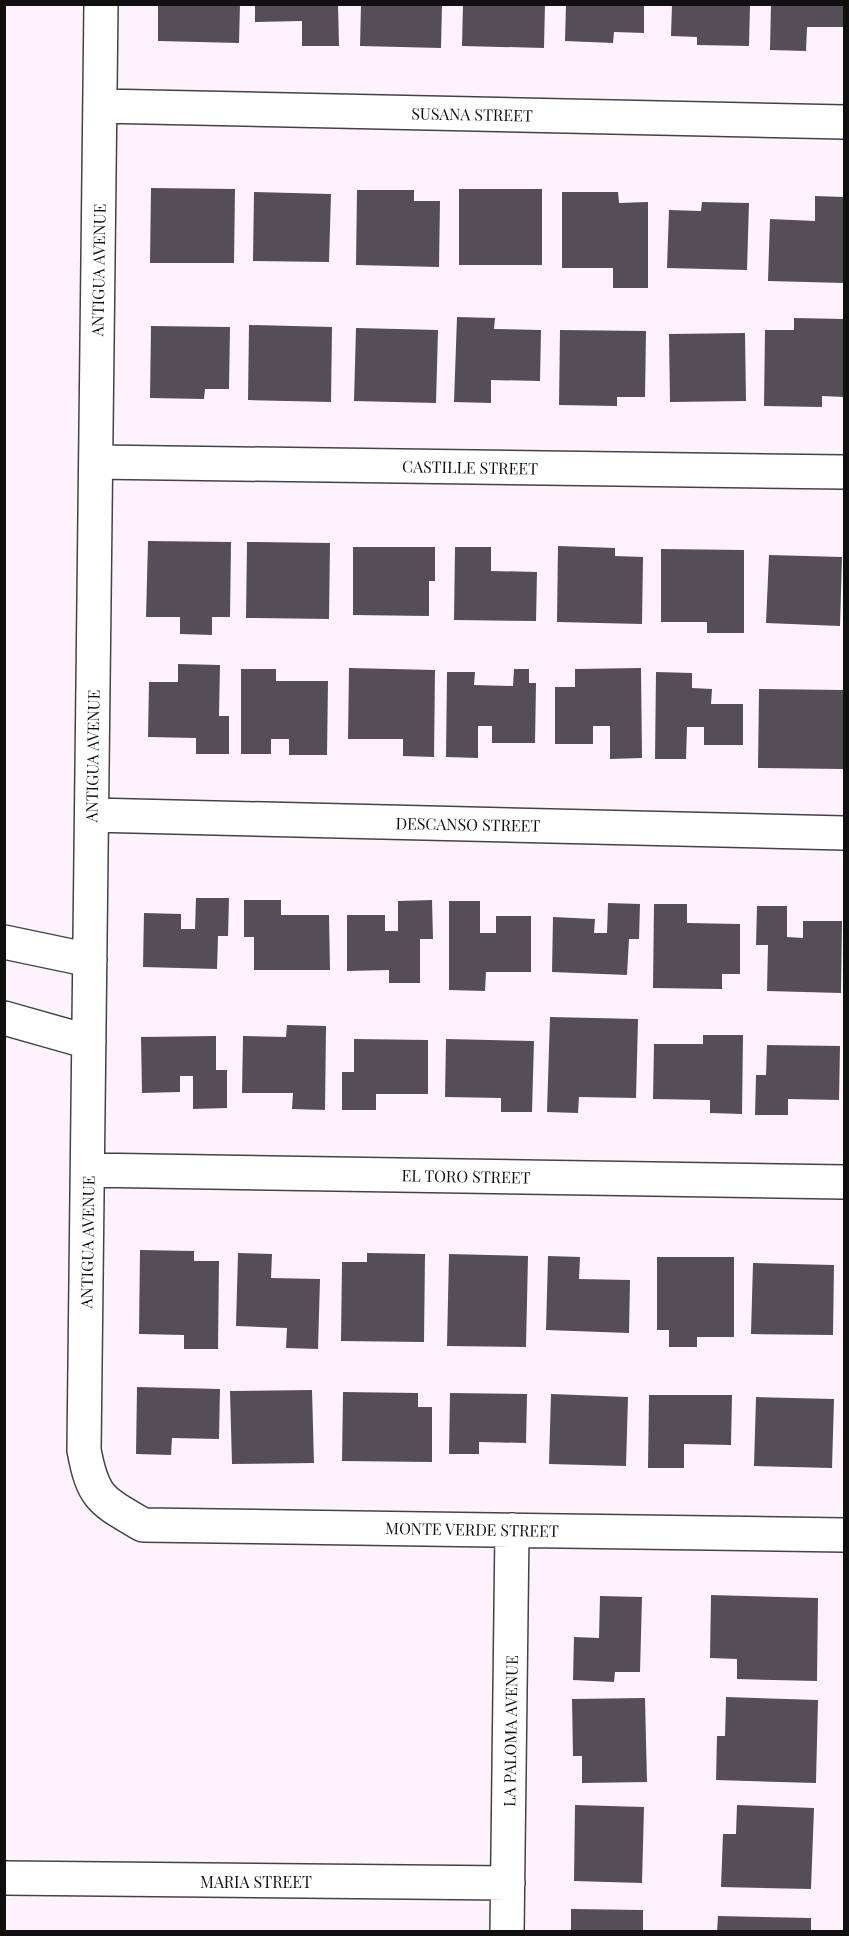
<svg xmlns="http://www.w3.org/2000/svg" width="849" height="1936" font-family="'Playfair Display',serif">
  <rect width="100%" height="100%" fill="#fef3fc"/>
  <path fill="#554d58" d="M158 4H240L239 43 158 41Z
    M255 4H338L339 46H302V21L255 22Z
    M361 4H442L441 48 360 46Z
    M463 4H545L544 48 462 46Z
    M566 4H644V33L614 32 613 43 565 41Z
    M771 4H844V27H807L806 51 770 50Z
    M672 5H750L749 46 697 45V37L671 36Z
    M151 188 235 189 234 263H150Z
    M459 189H542V265H459Z
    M357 190H414V201H440L439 267 356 265Z
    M254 192 331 194 329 262 253 261Z
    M562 192H618L619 203 648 202V288H613V268H562Z
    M815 196 844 197V283L768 281 770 219 815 221Z
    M702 202 749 203 747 270 667 268 669 210 701 211Z
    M457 317 495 318 494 329 541 330 540 381 491 380V403L454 402Z
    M794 318 844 319V397L822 396V407L764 406 765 330H794Z
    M249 325 332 327 331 402 248 400Z
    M151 326 230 327 229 389H205L204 399 150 398Z
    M356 328 438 330 436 403 354 401Z
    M560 330 646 331 645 397H617V406L559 405Z
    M745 333 746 401 670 402 669 334Z
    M148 541 231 542 230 617H212V635L180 634V617H146Z
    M247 542 330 543 329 619 246 618Z
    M558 546 615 548V556L643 557 642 624 557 622Z
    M353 547H435V581H429V616L353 615Z
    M455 547H491V571L537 572 536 621 454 620Z
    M661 549 744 550V633H707V622H661Z
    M769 555 842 557 840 626 766 623Z
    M178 664 220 665 219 716H229V754H196V738L148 737 149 682H178Z
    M349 668 435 670 434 757 403 756V739H348Z
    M641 668 642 758 610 759V726H593V744H555V687H575V669Z
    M241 669H276V681H328L327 755H289V739H271V754H241Z
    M514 669H529V683H536L535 743H492V726H478V758L446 757 447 672H475L474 685 513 686Z
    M656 672 692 673V688L712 689 711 704H743V745H704V727H687L686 759H655Z
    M759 689 844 690 843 769 758 768Z
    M196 898H229L228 936H218L217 969 143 967 144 913 181 914V929H195Z
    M244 900H281V915H329L330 970H254V937H244Z
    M432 900 433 939H420V983H389V970L347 971V915H385V931H398V901Z
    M449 901H480V933H496V916H531V972H486L485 991 449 990Z
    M608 903 640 904 639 939H629L627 975 552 972 553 917 595 919 594 933H607Z
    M654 904H687V923L740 924V974H722V989L653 988Z
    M757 906H787V937L803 938V921H842L841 993 767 991 768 945H756Z
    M550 1017 638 1019 636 1098 579 1097 578 1113 547 1112Z
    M287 1025 326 1026 325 1110 292 1109 293 1093H242L243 1036 286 1037Z
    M703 1035H743L742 1114 710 1113V1100L653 1099 654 1044H703Z
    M216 1036V1070H227V1108L193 1109V1076H180V1092L142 1093 141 1037Z
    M354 1039 428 1040V1094H376V1110H342V1072H354Z
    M446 1039 534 1041 532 1112H501V1098L445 1097Z
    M767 1045 840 1046 839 1100 788 1099V1115H755L756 1075H766Z
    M140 1250 194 1251V1261H219L218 1349H184V1335L139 1334Z
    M238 1253 272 1254 271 1278 320 1279 318 1349 286 1348 287 1328 236 1326Z
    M367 1253 425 1254 424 1342 341 1341 342 1262H367Z
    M449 1254 528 1256 526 1347 447 1346Z
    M548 1256 580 1257 579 1279 630 1280 629 1333 546 1330Z
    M657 1257H734V1337H697V1347H669V1330H657Z
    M753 1263 834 1265 833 1335 751 1334Z
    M137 1387 220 1389 219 1439 172 1438 171 1455 136 1454Z
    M312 1390 314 1463 232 1464 230 1391Z
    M343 1392 418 1393V1407H432V1462L342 1461Z
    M450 1393 527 1394 526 1443 479 1442V1454H449Z
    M551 1394 628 1397 626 1466 549 1464Z
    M649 1395H732L731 1445 684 1444V1468H648Z
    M756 1397 834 1399 832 1468 754 1466Z
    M711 1595 818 1598 817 1681 737 1679V1659L710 1658Z
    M600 1596 642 1597 640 1672H615L614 1682 573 1680 574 1637 599 1638Z
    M726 1697 818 1700 816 1783 716 1780 717 1736H725Z
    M645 1698 647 1782 582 1783V1756H573L572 1699Z
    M575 1805 644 1807 642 1883 574 1881Z
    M737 1805 814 1808 811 1889 721 1887 723 1834H736Z
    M571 1909 643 1910V1932H571Z
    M718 1916 811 1918V1932H717Z"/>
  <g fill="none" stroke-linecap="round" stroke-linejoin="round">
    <g stroke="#434343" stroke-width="36">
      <path id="street" d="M101 4 84 1450C93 1499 102 1501 143 1525L844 1535
        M100 106 844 122
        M96 462 844 472
        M92 815 844 833
        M4 942 90 960
        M4 1018 89 1042
        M88 1170 844 1182
        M4 1878 508 1883
        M507 1932 512 1530"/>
    </g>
    <use href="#street" stroke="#fff" stroke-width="33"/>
  </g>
  <g text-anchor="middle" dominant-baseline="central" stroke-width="6" stroke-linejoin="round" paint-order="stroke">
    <g font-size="16" fill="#101010" stroke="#fff">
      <text transform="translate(472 114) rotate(1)">SUSANA STREET</text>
      <text transform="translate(98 270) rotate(-89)">ANTIGUA AVENUE</text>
      <text transform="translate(470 467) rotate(1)">CASTILLE STREET</text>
      <text transform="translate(92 756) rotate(-89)">ANTIGUA AVENUE</text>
      <text transform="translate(468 824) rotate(1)">DESCANSO STREET</text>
      <text transform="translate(466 1176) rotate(1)">EL TORO STREET</text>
      <text transform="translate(87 1242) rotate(-89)">ANTIGUA AVENUE</text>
      <text transform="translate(472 1529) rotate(1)">MONTE VERDE STREET</text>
      <text transform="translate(510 1731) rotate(-89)">LA PALOMA AVENUE</text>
      <text x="256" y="1881">MARIA STREET</text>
    </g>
  </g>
  <rect width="849" height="1936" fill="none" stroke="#101010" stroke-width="12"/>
</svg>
